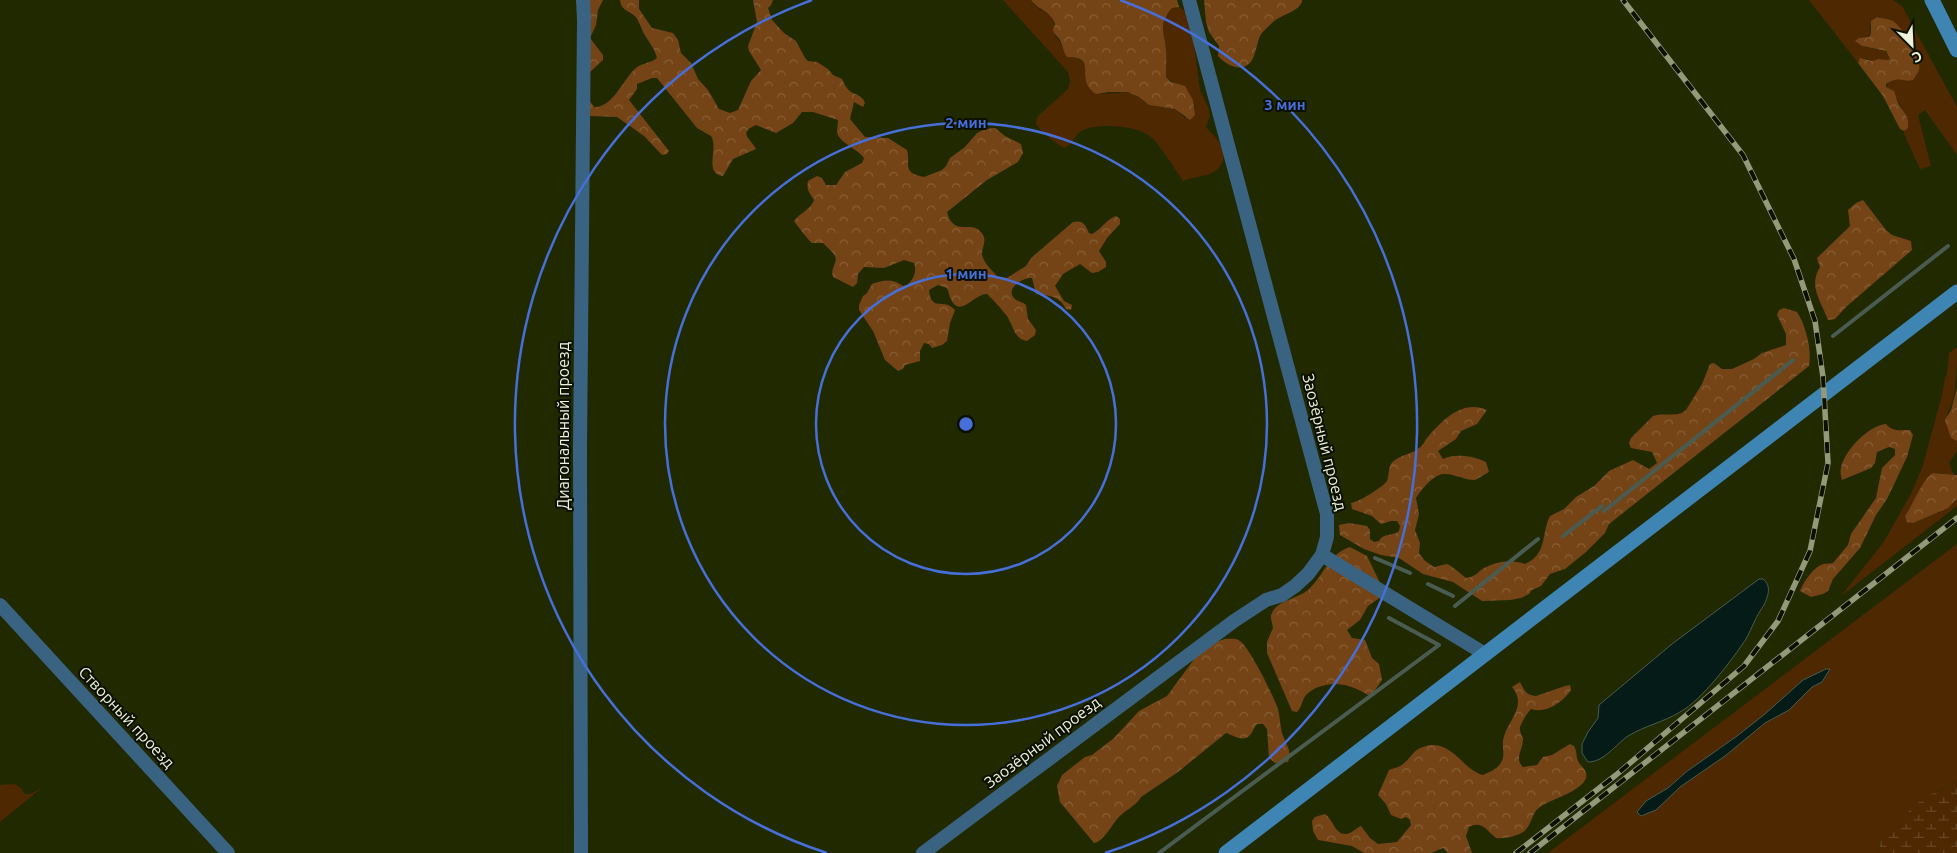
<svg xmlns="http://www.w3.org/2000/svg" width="1957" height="853" font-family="Ubuntu,sans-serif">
  <defs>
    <pattern id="forest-crowns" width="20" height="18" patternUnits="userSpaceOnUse" patternTransform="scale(1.25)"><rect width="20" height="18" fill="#744416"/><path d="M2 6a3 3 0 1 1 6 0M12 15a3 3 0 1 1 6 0" fill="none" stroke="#885f37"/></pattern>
    <pattern id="wetland-marsh" width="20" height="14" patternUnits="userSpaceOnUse" patternTransform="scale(1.25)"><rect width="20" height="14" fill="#4e2800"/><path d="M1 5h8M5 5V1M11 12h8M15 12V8" fill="none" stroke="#684825"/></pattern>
  </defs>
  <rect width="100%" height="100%" fill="#212900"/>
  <path fill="#4e2800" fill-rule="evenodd" d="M1003 0H1031C1044 19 1055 6 1055 36 1062 41 1062 50 1067 57 1076 57 1082 58 1087 68L1085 74 1102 94 1128 92 1139 97 1149 105 1175 109 1185 118 1195 108C1188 82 1184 91 1166 77 1166 68 1167 58 1166 49 1164 31 1158 24 1172 8L1179 7 1185 11 1194 44 1200 90 1208 107 1210 115 1206 127C1210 133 1216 136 1219 142 1223 147 1225 154 1223 160 1218 178 1197 175 1183 181 1175 169 1160 145 1151 137 1137 125 1100 123 1083 130 1074 134 1074 144 1064 148 1054 142 1042 133 1036 124L1037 117 1068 89 1070 82 1068 72Z
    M1809 0H1893L1902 6 1957 107V155L1925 110 1918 115 1931 166 1920 169 1904 134V131L1909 125C1907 112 1897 102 1892 90L1886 87C1891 74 1903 82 1913 80L1919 70V63L1912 45 1893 22 1877 17 1869 26 1871 34 1866 38H1859L1864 47 1885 51 1890 59 1887 60 1878 59 1872 61 1863 58 1858 61V63Z
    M1957 347C1957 366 1957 399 1947 414L1951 438 1957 441V451L1949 463 1954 475 1938 473 1922 486 1914 502 1905 516C1929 515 1939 517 1957 499V506L1841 596 1883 543 1911 494 1923 465 1942 395 1945 378 1947 374 1949 353Z
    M1957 544V782L1937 791 1920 802 1880 843 1878 853H1548ZM1826 669 1828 674 1822 682 1812 687 1795 702 1789 710 1765 723 1725 756 1680 787 1656 810 1640 808 1646 801 1668 788 1686 772 1737 736 1765 714 1792 691 1799 683Z
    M15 784 22 789 24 794H31L44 786 0 822V785Z"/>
  <path fill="url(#forest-crowns)" d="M587 0H603L598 10 596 25 590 38 603 55V60L589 73V100L594 107C613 108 623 79 636 68 642 63 651 63 657 58 654 47 648 41 643 32 641 27 639 22 636 17 629 10 621 11 620 0H639V9L652 28 673 33 678 40 681 53 691 63 698 79 708 90 719 109 730 113 738 110 751 81 761 70 749 51 748 46 757 22 753 0H773L771 5 768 8 772 20 784 33 796 41 805 58 808 61 817 62 828 69 833 75 842 79C850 97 853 90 863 99L865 103 863 107 854 102 850 119 865 137 888 138 907 150C911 164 901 173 924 177L942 170 946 166 950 158 965 147 977 133 985 129 995 128 1005 136 1021 144 1023 153 1018 162 987 180 947 212C953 237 971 220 981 232 988 240 982 246 982 254 983 263 993 271 998 277L1007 278 1026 266 1031 258 1073 222C1083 220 1085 224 1089 233L1092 234C1102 229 1105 220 1116 216L1120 219V224L1107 238 1099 251 1106 262V267L1098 272 1092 273 1080 264 1063 274 1055 286 1064 301 1072 305 1071 310 1066 309C1059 295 1049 296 1036 294L1032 278C1023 277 1004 289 1015 299 1018 302 1023 302 1026 305L1028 319 1036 330 1035 335 1027 341C1013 338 1014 326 1007 316 1001 309 994 300 987 294 976 293 963 314 954 304 950 300 949 293 947 288L938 285 929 290C931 308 938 302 948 305 951 306 953 308 955 310L950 323 947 341 942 345 932 348 929 344 924 343 920 351V361L905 365 903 369 898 371 885 360 873 331 859 310V305L863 296 867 293 872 284C884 280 892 278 903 286L907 285C914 279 917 271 914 263L904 260 884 268 864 267 858 274 857 283 853 287 833 277C830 268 838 263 835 256 833 252 826 246 823 243H812C809 241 796 224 794 221 800 213 811 209 814 200 810 193 806 190 808 181L817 176 822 178 826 185H836L845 172 862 163 864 158C858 149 838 142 837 132 837 128 838 124 838 120L813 112H802L793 123 776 133 756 125C737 133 751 139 756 149L733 159 723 176C703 173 719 148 711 136L697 128 657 78H652L637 84V89L629 100 669 151 667 154 662 155 644 136 617 117 589 116Z
    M1031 0H1177L1179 7 1172 8C1158 24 1164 31 1166 49 1167 58 1166 68 1166 77L1171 82 1185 86 1193 100 1195 115 1190 120 1175 109 1149 105 1139 97 1128 92H1109L1096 94C1073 78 1100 57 1067 57 1063 52 1063 46 1060 40 1058 36 1054 35 1053 30L1055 24C1051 11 1038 10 1031 0Z
    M1204 0H1302V2C1296 14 1280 14 1271 24 1268 27 1262 32 1260 36 1258 40 1256 52 1253 58 1245 75 1227 66 1218 56L1219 46 1209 32 1206 22Z
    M1877 17C1881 18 1888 19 1893 21 1903 28 1922 57 1919 70 1918 73 1915 77 1913 80 1902 83 1900 75 1886 84V87L1894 91C1896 95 1896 99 1898 103 1903 112 1910 116 1908 128L1904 131 1900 129 1883 96 1858 63 1860 58 1872 61 1878 59 1887 60 1890 59 1886 51 1862 46 1855 41 1859 38 1869 37 1871 34V21Z
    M1863 200 1886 230 1892 235 1911 241 1912 250 1846 307 1835 319 1828 320C1821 301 1808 286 1820 267L1817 258 1850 226 1848 210 1856 203Z
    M1784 308 1797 312C1806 326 1812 350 1809 366L1609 524 1605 533 1586 552 1565 569 1550 574 1541 586 1532 590 1529 594 1521 598 1510 600 1482 601 1453 582 1423 574 1399 558 1381 555 1364 549 1340 535 1339 525 1349 523 1367 526 1370 530V539L1374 542 1379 541C1384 532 1392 537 1399 531L1400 526 1397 521H1391L1381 524 1372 516 1352 509 1351 503C1359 502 1383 487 1387 481 1390 474 1387 465 1395 460 1402 455 1412 454 1419 448 1423 446 1424 442 1426 439 1442 421 1461 399 1487 410L1477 424 1461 431 1456 439 1438 451 1443 459C1456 453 1474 456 1486 462L1489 472 1475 480C1464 480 1454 473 1443 474 1433 475 1421 490 1416 498L1419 514 1415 530 1420 543 1419 553 1424 560 1434 567 1447 564 1451 566 1466 578C1475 577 1478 572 1484 568 1497 561 1511 559 1525 564 1548 554 1541 533 1550 516L1564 509 1576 497 1594 486 1609 471 1633 460 1649 469 1657 463 1652 452 1631 448 1629 443 1631 438 1653 416C1664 412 1677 418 1686 410L1702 384 1710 364 1714 363 1722 369H1732L1754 359 1762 353 1786 345V334L1777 315 1779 310Z
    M1957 388V441L1951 438 1945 420 1951 410Z
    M1886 424C1892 432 1901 430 1910 430L1913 435 1907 457 1887 499 1876 515 1860 548 1833 579 1828 591 1823 594 1811 597 1800 591C1803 583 1813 568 1821 565 1824 563 1829 564 1833 563L1848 545 1851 534 1876 498 1882 468 1895 455V449L1889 447 1877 452 1875 463 1871 468 1842 480C1841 476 1840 472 1841 468 1844 451 1869 425 1886 424Z
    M1933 473 1957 475V499L1948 508 1913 523 1907 522 1905 516C1913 505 1923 478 1933 473Z
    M1350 547 1367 556 1383 589 1381 597 1368 606 1360 620 1347 630 1352 638 1365 640 1372 658 1379 664 1382 680 1373 693 1368 695C1351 685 1335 680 1316 688 1312 690 1309 692 1306 695 1302 700 1302 707 1297 712L1292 711 1267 653V642L1273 628C1273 623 1269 618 1272 613 1278 599 1300 599 1310 588 1325 574 1328 554 1350 547Z
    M1225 639C1231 639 1236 638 1240 641 1250 648 1274 697 1278 709 1280 717 1280 725 1282 733 1285 743 1293 751 1288 762L1275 763 1269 758 1267 729 1263 724H1257C1254 727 1253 732 1250 735 1243 743 1233 735 1226 733L1178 772 1141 797C1136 806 1125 810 1118 818 1111 826 1104 841 1094 843L1060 802 1057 786 1062 775 1085 757 1092 755 1114 738 1139 711 1167 696 1195 658 1215 642Z
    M1520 682C1524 690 1526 695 1536 696L1565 686 1570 685 1571 690C1563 702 1546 714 1531 709 1527 713 1522 722 1520 727 1519 731 1522 735 1523 739 1523 750 1514 758 1523 767L1537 765 1543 757 1552 755 1570 744 1574 746C1577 751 1576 756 1578 761 1581 767 1588 770 1586 778 1581 792 1551 799 1540 807 1531 813 1532 826 1523 832 1517 836 1504 839 1496 838 1487 831 1482 820 1469 827L1466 836 1472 853H1448L1443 848 1431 853H1364L1352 846 1318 840 1313 831 1312 821 1315 817 1325 814C1333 819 1335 835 1346 834 1351 834 1356 828 1361 826L1370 838 1378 844 1397 842 1411 825 1410 820 1406 817 1401 819 1391 815 1386 804 1378 795 1389 770C1394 768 1400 767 1403 764 1411 758 1413 750 1423 747 1451 737 1462 770 1483 775 1489 772 1496 770 1500 764 1506 756 1502 750 1503 741 1505 722 1529 707 1512 687Z"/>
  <path fill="url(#wetland-marsh)" d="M1957 782V853H1878L1882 836C1895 826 1905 814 1918 803 1929 794 1944 788 1957 782Z"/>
  <path fill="#051b17" stroke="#4a5c52" d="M1759 579H1763C1772 586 1768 596 1764 605 1756 616 1752 628 1746 639 1732 660 1702 700 1680 712 1664 722 1644 726 1628 736 1615 745 1604 762 1588 762L1582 753V744L1588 732 1598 718 1599 705 1672 644Z
    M1826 669H1830L1822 682 1812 687 1789 710 1765 723 1725 756 1680 787 1656 810 1641 816 1637 812 1646 801 1668 788 1686 772 1737 736 1765 714 1803 680Z"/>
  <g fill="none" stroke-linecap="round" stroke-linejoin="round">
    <path stroke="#4a5c52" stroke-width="4" d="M1833 336 1948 246
      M1604 511 1793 360
      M1563 536 1602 506
      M1375 558 1410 573
      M1428 584 1453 596
      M1455 606 1538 539
      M1159 853 1439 645 1389 618"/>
    <path stroke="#396380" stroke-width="14" d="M1322 555 1485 654
      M0 605 228 853
      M581 853 580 449 584 20 583 0
      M923 853 1234 621 1266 600 1282 595 1295 586 1308 574 1322 555 1327 537V514L1189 0"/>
    <path stroke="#3f85b4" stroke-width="15" d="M1932 0 1957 50
      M1226 853 1957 292"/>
    <g stroke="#939a7b" stroke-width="5.5">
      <path id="rail" d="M1516 853 1616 775 1744 666 1778 621 1810 551 1828 463 1823 377 1815 321 1794 259 1743 155 1623 0
        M1530 853 1957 518"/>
    </g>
    <use href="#rail" stroke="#0c1002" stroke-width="4" stroke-dasharray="11" stroke-linecap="butt"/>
  </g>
  <g fill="none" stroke="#466fd9" stroke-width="2.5">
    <circle cx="966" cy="424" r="150"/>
    <circle cx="966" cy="424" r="301"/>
    <path d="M827 853A451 451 0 0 1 812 0M1120 0A451 451 0 0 1 1105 853"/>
  </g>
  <g text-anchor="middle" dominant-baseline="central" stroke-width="4" stroke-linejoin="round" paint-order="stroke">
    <g font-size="16" fill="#ecf2db" stroke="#0c1002">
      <text transform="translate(563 426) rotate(-90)">Диагональный проезд</text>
      <text transform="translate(1325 442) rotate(76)">Заозёрный проезд</text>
      <text transform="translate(127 717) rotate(47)">Створный проезд</text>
      <text transform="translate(1042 742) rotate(-37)">Заозёрный проезд</text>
    </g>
  </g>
  <circle cx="966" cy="424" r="8" fill="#466fd9" stroke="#0c1002" stroke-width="2.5"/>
  <g font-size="15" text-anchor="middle" font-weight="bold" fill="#466fd9" stroke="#0c1002" stroke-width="4" stroke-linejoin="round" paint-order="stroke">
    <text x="1285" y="110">3 мин</text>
    <text x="966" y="128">2 мин</text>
    <text x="966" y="279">1 мин</text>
  </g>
  <g transform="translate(1912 45) rotate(156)" stroke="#0c1002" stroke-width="4" paint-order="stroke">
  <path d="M0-4L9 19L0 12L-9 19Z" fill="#ecf2db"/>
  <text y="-8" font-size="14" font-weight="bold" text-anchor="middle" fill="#ecf2db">С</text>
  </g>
</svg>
